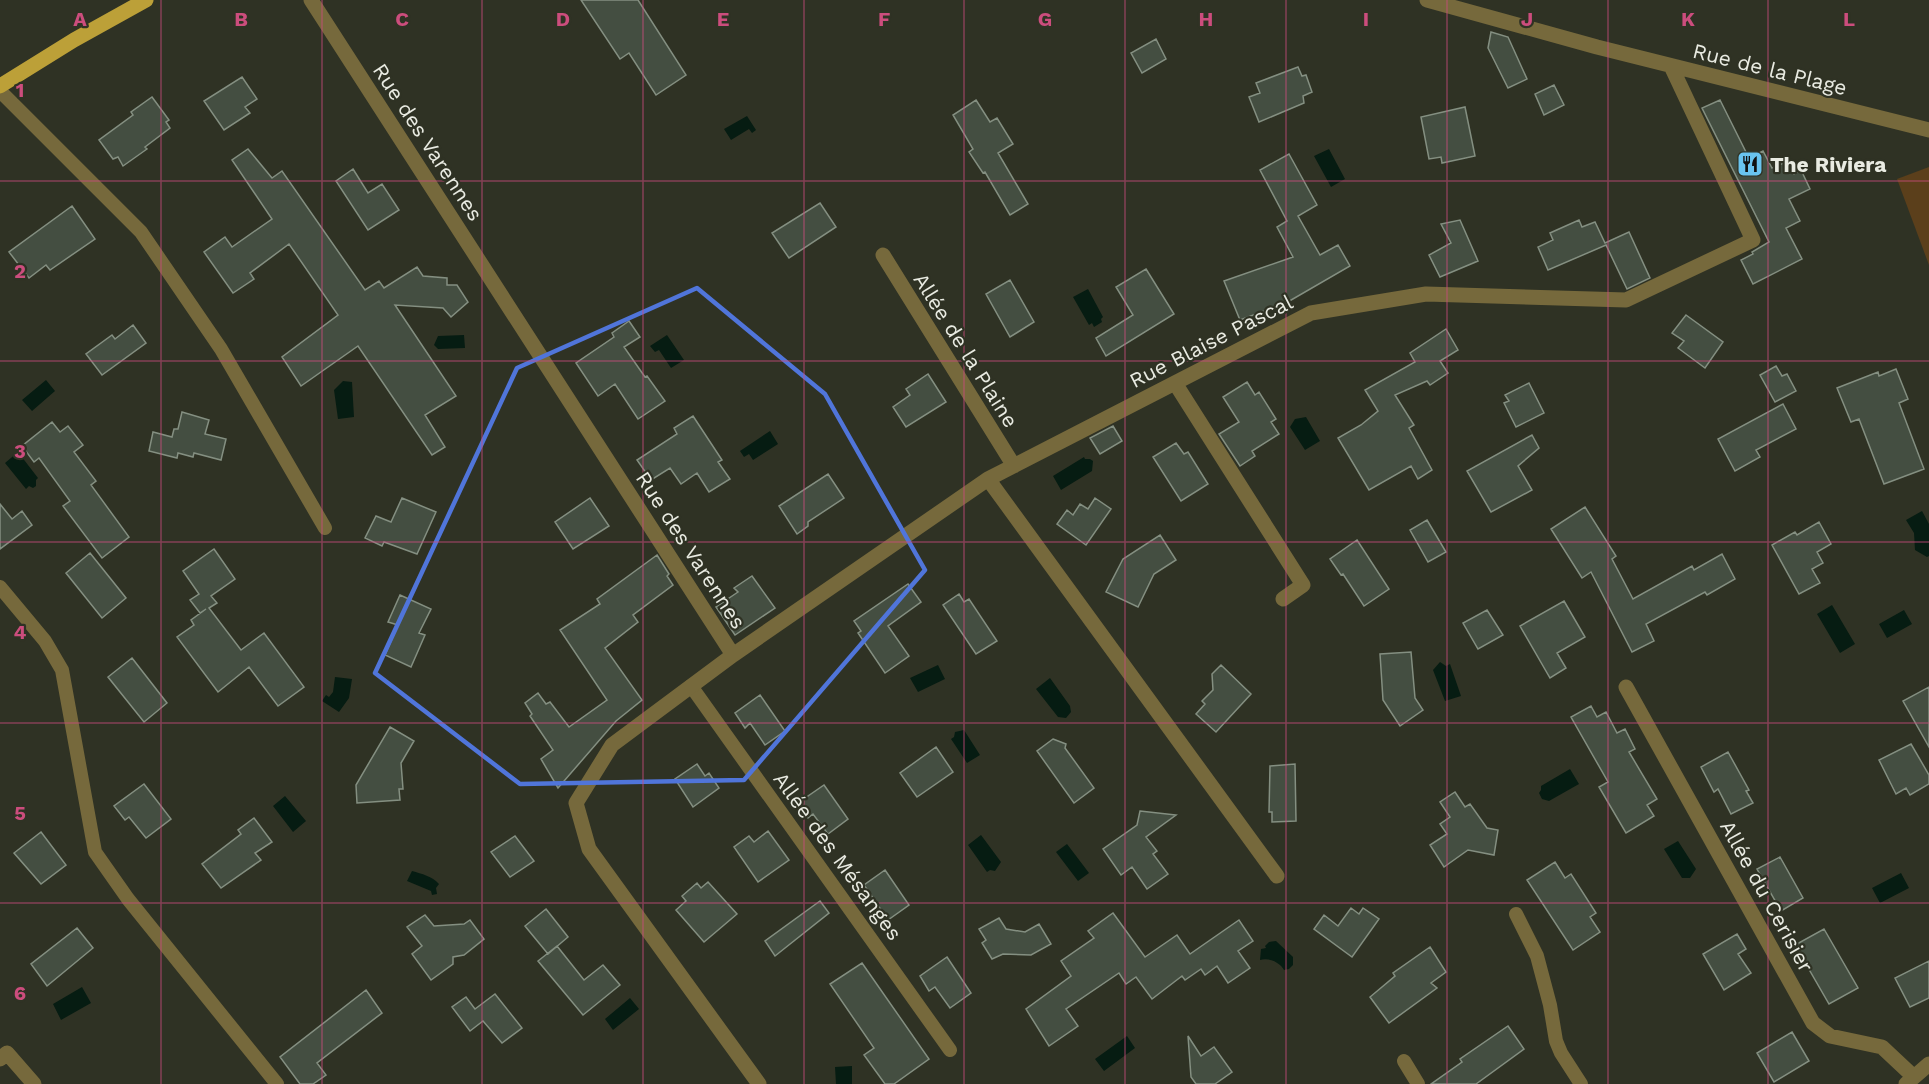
<svg xmlns="http://www.w3.org/2000/svg" width="1929" height="1084" font-family="'Work Sans',sans-serif">
  <rect width="100%" height="100%" fill="#2f3224"/>
  <path fill="#5b3f1b" d="M1929 167V265L1897 179Z"/>
  <path fill="#061c12" d="M747 116 756 130 752 133 749 129 731 140 724 129Z
    M1329 149 1345 179 1331 187 1314 156Z
    M1088 289 1103 317 1101 319 1102 322 1094 327 1092 323 1089 325 1073 297Z
    M464 335 465 348 438 349 434 345 438 336Z
    M667 335 684 360 671 368 659 350 655 352 650 346Z
    M46 380 55 391 32 411 22 400Z
    M343 381 352 382 354 417 338 419 334 390Z
    M1306 417 1320 441 1305 450 1290 427 1295 419Z
    M770 431 778 444 753 460 749 454 744 457 740 451Z
    M18 452 38 478 36 480V486L33 488 29 486 26 489 5 463Z
    M1084 457 1085 459H1090L1093 461 1092 471 1061 490 1053 476Z
    M1922 511 1929 524V556L1927 557 1915 550 1914 533 1906 520Z
    M1832 605 1855 644 1840 653 1817 614Z
    M1904 610 1912 624 1887 638 1879 624Z
    M1440 662 1446 666 1450 664 1461 696 1445 701 1433 670Z
    M938 665 945 679 918 692 910 678Z
    M335 677 352 679 349 698 339 712 322 701 326 695 329 697 333 692Z
    M1050 678 1070 706 1071 712 1066 718 1058 717 1036 689Z
    M964 730 980 755 967 763 951 739 954 737 955 732Z
    M1570 769 1579 784 1549 801 1542 799 1539 793 1541 790V786Z
    M285 796 306 821 293 832 273 806Z
    M981 835 1001 862 995 871 990 870 987 872 968 845Z
    M1678 841 1696 869 1690 878H1682L1664 849Z
    M1067 844 1089 873 1078 881 1056 852Z
    M412 871C422 874 432 876 439 884L436 888 437 894 432 895 431 891 407 881Z
    M1901 873 1909 888 1880 903 1872 888Z
    M1276 941 1293 957V965L1289 969 1284 970C1280 963 1269 957 1260 960L1261 949 1266 948 1265 946 1269 942Z
    M82 987 91 1003 61 1020 53 1004Z
    M630 998 639 1009 613 1030 605 1019Z
    M1127 1036 1135 1048 1104 1071 1095 1059Z
    M852 1066V1084H836L835 1067Z"/>
  <path fill="#444e41" stroke="#848f81" stroke-width="1.5" d="M581 0H638L686 75 656 95 629 53 620 59Z
    M1491 32 1508 37 1527 79 1508 88 1488 48Z
    M1156 39 1166 59 1142 73 1131 53Z
    M1298 67 1302 76 1306 75 1312 92 1303 96 1304 103 1259 122 1249 97 1260 93 1256 83Z
    M242 77 257 99 245 107 250 113 224 130 204 101Z
    M1554 85 1564 105 1544 115 1535 94Z
    M152 97 169 120 166 122 170 128 145 147 147 149 123 166 118 157 113 159 99 140 133 115 131 112Z
    M976 100 990 122 997 118 1013 144 998 153 1028 204 1010 215 985 172 983 173 969 152 973 149 953 115Z
    M1720 100 1749 158 1763 151 1772 168 1788 161 1794 174 1801 170 1810 189 1789 199 1800 221 1786 228 1802 259 1753 284 1741 260 1753 254 1752 252 1769 242 1702 108Z
    M1465 107 1475 156 1442 163 1441 157 1429 159 1421 117Z
    M248 149 272 178 282 171 365 290 379 281 384 288 417 267 423 276 447 278V285H457L468 302 451 317 443 308 395 305 456 396 425 415 445 447 432 455 358 346 301 386 282 357 338 315 289 244 250 273 254 279 233 293 204 252 225 237 232 247 272 219 232 160Z
    M1289 154 1317 205 1298 216 1320 255 1338 245 1350 266 1286 303 1240 320 1224 281 1293 257 1277 227 1287 221 1260 170Z
    M353 169 368 193 382 184 399 210 368 230 336 181Z
    M820 203 836 227 789 258 772 233Z
    M72 206 95 239 50 270 46 265 29 278 9 252Z
    M1460 220 1478 261 1440 277 1429 255 1451 243 1441 224Z
    M1579 220 1582 227 1595 222 1605 243 1629 232 1650 278 1627 289 1606 245 1548 270 1538 247 1553 240 1550 233Z
    M1146 269 1174 314 1106 356 1096 338 1133 315 1116 287Z
    M1010 280 1034 322 1010 337 986 294Z
    M1686 315 1723 342 1705 368 1678 348 1684 341 1672 333Z
    M629 321 640 337 624 347 645 377 647 376 665 401 638 419 615 384 598 396 576 363 614 337 612 333Z
    M133 325 146 343 102 375 86 354 112 335 115 339Z
    M1446 329 1458 350 1440 361 1448 373 1430 385 1427 381 1395 395 1414 425 1409 428 1432 470 1418 479 1411 466 1369 490 1338 438 1361 425 1378 411 1365 390 1415 362 1410 353Z
    M1776 366 1782 376 1787 374 1796 391 1775 402 1760 375Z
    M1896 369 1908 399 1899 403 1924 469 1884 484 1859 419 1851 422 1837 388 1878 372 1879 376Z
    M928 374 946 402 906 427 893 407 910 395 906 389Z
    M1247 382 1255 395 1259 392 1276 419 1271 422 1279 434 1252 451 1255 456 1240 466 1219 434 1239 422 1223 397Z
    M1529 383 1544 413 1516 427 1504 403 1509 401 1505 395Z
    M1783 404 1796 429 1756 450 1760 457 1735 471 1718 439Z
    M182 412 209 420 205 434 226 439 221 460 194 453 193 457 178 453 177 458 149 451 153 432 172 437 174 429H178Z
    M693 416 722 460 718 462 730 479 709 492 697 473 681 484 670 468 651 480 637 460 677 434 674 428Z
    M52 422 60 432 68 426 83 445 74 452 96 481 91 485 129 537 102 558 63 506 70 501 39 458 34 462 22 446Z
    M1113 426 1122 441 1100 454 1090 438Z
    M1532 435 1539 448 1518 466 1532 490 1491 512 1467 471Z
    M1176 443 1184 454 1188 452 1208 484 1181 501 1153 457Z
    M828 474 844 498 808 522V526L797 534 779 506Z
    M402 498 436 512 417 554 384 542 382 546 365 538 376 516 391 522Z
    M590 498 609 526 573 549 555 522Z
    M1095 498 1111 509 1086 545 1057 524 1067 510 1073 515 1080 504 1088 509Z
    M0 504 12 519 22 511 32 525 0 549Z
    M1585 507 1616 556 1612 559 1633 599 1692 566 1694 570 1722 554 1735 579 1707 595 1705 592 1646 624 1654 641 1632 652 1591 572 1582 578 1551 529Z
    M1427 520 1446 552 1428 562 1410 530Z
    M1819 522 1831 544 1817 552 1823 563 1812 569 1820 583 1799 594 1772 545 1795 532 1797 535Z
    M1160 535 1176 560 1154 574 1138 607 1106 592 1123 559Z
    M1357 540 1389 589 1364 606 1343 574 1341 575 1330 559Z
    M214 549 235 579 211 596 217 603 209 608 241 650 264 633 304 687 278 706 249 667 218 692 177 637 194 625 191 620 206 609 200 613 190 600 199 594 183 571Z
    M90 553 126 598 102 618 66 573Z
    M657 555 669 574 667 576 673 585 633 615 638 622 605 648 642 700 616 721 558 788 541 759 553 750 530 716 532 714 525 703 538 693 546 704 550 702 569 727 607 700 560 630 600 604 597 599Z
    M752 576 775 608 735 635 716 607 738 592 734 588Z
    M908 584 921 602 888 626 909 656 885 673 858 633 861 631 854 621Z
    M959 594 964 602 969 599 997 641 976 654 943 605Z
    M400 595 431 609 419 633 425 635 411 667 385 655 398 625 388 622Z
    M1564 601 1585 637 1557 653 1566 668 1550 678 1520 626Z
    M1487 610 1503 635 1478 649 1463 623Z
    M1411 652 1415 698 1423 710 1400 726 1383 700 1380 654Z
    M132 658 167 703 144 722 108 677Z
    M1221 665 1251 694 1216 732 1196 714 1205 704 1202 701 1213 690 1212 674Z
    M1929 687V747L1903 701Z
    M760 695 785 731 765 745 750 723 745 728 735 713Z
    M1591 706 1597 717 1606 712 1617 733 1625 729 1635 749 1629 752 1657 799 1647 805 1654 816 1626 833 1599 787 1608 782 1571 717Z
    M390 727 414 741 401 763 403 789H399L400 800 357 803 356 785Z
    M1053 739 1066 744 1065 748 1094 788 1074 803 1037 751Z
    M1911 744 1929 775V784L1910 795 1906 788 1896 794 1879 760Z
    M936 747 953 772 917 797 900 773Z
    M1728 752 1749 790 1746 791 1753 803 1731 814 1718 789 1714 792 1701 767Z
    M697 764 705 776 709 773 719 788 693 807 675 779Z
    M1295 764 1296 821 1272 822V812H1269L1270 766Z
    M144 784 171 819 146 838 129 817 125 820 114 806Z
    M824 785 848 819 828 834 813 814 808 818 798 803Z
    M1455 792 1465 807 1470 804 1487 828 1498 830 1494 855 1468 850 1444 867 1430 845 1447 834 1440 824 1450 817 1440 802Z
    M1140 811 1176 815 1146 837 1157 851 1153 854 1168 874 1147 889 1132 867 1121 875 1103 849 1137 825Z
    M254 818 272 842 255 853 261 860 221 888 202 864 241 834 238 830Z
    M768 831 789 860 758 882 734 847 749 836 754 842Z
    M41 832 66 865 41 884 14 853Z
    M515 836 534 861 510 877 491 852Z
    M1780 857 1803 898 1781 911 1757 869Z
    M1555 862 1565 878 1571 874 1596 913 1590 917 1600 932 1573 950 1527 880Z
    M885 870 909 905 888 920 864 885Z
    M708 882 737 914 704 942 676 910 686 901 682 896 697 883 701 888Z
    M820 901 829 913 775 956 765 941Z
    M1351 908 1359 914 1363 908 1379 919 1352 957 1314 929 1324 915 1338 926Z
    M546 909 568 937 548 954 525 926Z
    M1113 913 1145 957 1177 935 1190 954 1239 920 1253 941 1238 951 1250 968 1228 983 1217 966 1205 975 1201 969 1185 980 1182 976 1152 999 1136 977 1126 984 1119 973 1066 1009 1078 1026 1049 1046 1026 1009 1071 976 1061 961 1094 938 1088 931Z
    M425 915 434 926 464 924 470 920 484 939 464 955 453 957V964L431 980 412 954 422 946 407 927Z
    M999 918 1006 929 1025 932 1039 924 1051 944 1031 955 1003 954 992 959 982 943 986 940 979 929Z
    M77 928 93 948 47 986 31 964Z
    M1824 929 1858 988 1829 1004 1795 945Z
    M1737 934 1746 949 1738 954 1751 973 1724 990 1703 954Z
    M557 946 584 980 603 965 620 985 583 1015 538 961Z
    M1430 947 1446 972 1431 983 1437 988 1389 1023 1370 997 1395 976 1393 973Z
    M947 957 971 993 950 1008 935 987 929 991 920 976Z
    M1929 961V998L1910 1007 1895 978Z
    M862 963 929 1059 894 1084H885L864 1055 874 1048 830 984Z
    M366 990 382 1013 317 1063 326 1075 313 1084H300L280 1057Z
    M495 994 522 1028 502 1043 483 1021 470 1031 452 1007 466 997 475 1009Z
    M1508 1026 1524 1049 1476 1084H1431L1462 1062 1460 1059Z
    M1792 1032 1809 1061 1774 1082 1757 1053Z
    M1188 1036 1201 1056 1214 1047 1232 1072 1215 1084H1196L1191 1077Z"/>
  <g fill="none" stroke-linecap="round" stroke-linejoin="round">
    <path stroke="#76693c" stroke-width="14" d="M0 91 141 232 221 349 325 528
      M0 587 45 641 62 670 95 852 128 899 277 1084
      M691 686 950 1050
      M1516 914 1537 956 1550 1005 1556 1041 1561 1053 1581 1084
      M1404 1061 1418 1084"/>
    <path stroke="#76693c" stroke-width="15" d="M311 0 733 655 612 745 576 803 589 849 759 1084
      M1427 0 1597 47 1929 130
      M883 255 1014 466
      M1175 383 1303 585 1283 599
      M988 479 1277 876
      M733 655 988 479 1311 313 1426 294 1626 300 1753 240 1671 66
      M1626 687 1813 1023 1830 1036 1882 1047 1914 1077
      M0 1059 7 1053 34 1084
      M1906 1084 1929 1064"/>
    <path stroke="#bca038" stroke-width="15" d="M0 86 74 40 146 0"/>
  </g>
  <path fill="none" stroke="#5075da" stroke-width="4.5" stroke-linejoin="round" d="M697 288 825 394 925 570 744 780 520 784 375 673 517 368Z"/>
  <path fill="none" stroke="#cc4d7d" stroke-width="1.5" stroke-opacity="0.55" d="M161 0V1084M322 0V1084M482 0V1084M643 0V1084M804 0V1084M964 0V1084M1125 0V1084M1286 0V1084M1447 0V1084M1608 0V1084M1768 0V1084M0 181H1929M0 361H1929M0 542H1929M0 723H1929M0 903H1929"/>
  <defs>
    <g id="restaurant-square" transform="scale(1.35)"><rect x="-9" y="-9" width="18" height="18" rx="4" fill="#69c4f0" stroke="#2f3224"/><path d="M-5-6h1v4h1v-4h1v4h1v-4h1v5L-1.5 .5V6h-2V.5L-5-1ZM5-6V6H3V1.5H1.5Q1.5-4 5-6Z" fill="#111"/></g>
  </defs>
  <g fill-rule="evenodd">
    <use href="#restaurant-square" x="1750" y="164"/>
  </g>
  <g text-anchor="middle" dominant-baseline="central" stroke-width="4.5" stroke-linejoin="round" paint-order="stroke">
    <g font-size="21" fill="#e9ebe2" stroke="#2f3224">
      <text transform="translate(1770 69) rotate(14)">Rue de la Plage</text>
      <text transform="translate(428 142) rotate(57)">Rue des Varennes</text>
      <text transform="translate(1211 341) rotate(-27)">Rue Blaise Pascal</text>
      <text transform="translate(966 350) rotate(58)">Allée de la Plaine</text>
      <text transform="translate(691 550) rotate(57)">Rue des Varennes</text>
      <text transform="translate(838 856) rotate(54)">Allée des Mésanges</text>
      <text transform="translate(1767 896) rotate(61)">Allée du Cerisier</text>
    </g>
    <g font-size="21" font-weight="bold" fill="#e9ebe2" stroke="#2f3224" text-anchor="start">
      <text x="1770" y="164">The Riviera</text>
    </g>
  </g>
  <g font-size="20" text-anchor="middle" font-weight="bold" fill="#cc4d7d" stroke="#2f3224" stroke-width="4.5" stroke-linejoin="round" paint-order="stroke">
    <text x="80" y="26">A</text>
    <text x="241" y="26">B</text>
    <text x="402" y="26">C</text>
    <text x="563" y="26">D</text>
    <text x="723" y="26">E</text>
    <text x="884" y="26">F</text>
    <text x="1045" y="26">G</text>
    <text x="1206" y="26">H</text>
    <text x="1366" y="26">I</text>
    <text x="1527" y="26">J</text>
    <text x="1688" y="26">K</text>
    <text x="1849" y="26">L</text>
    <text x="20" y="97">1</text>
    <text x="20" y="278">2</text>
    <text x="20" y="458">3</text>
    <text x="20" y="639">4</text>
    <text x="20" y="820">5</text>
    <text x="20" y="1000">6</text>
  </g>
</svg>
